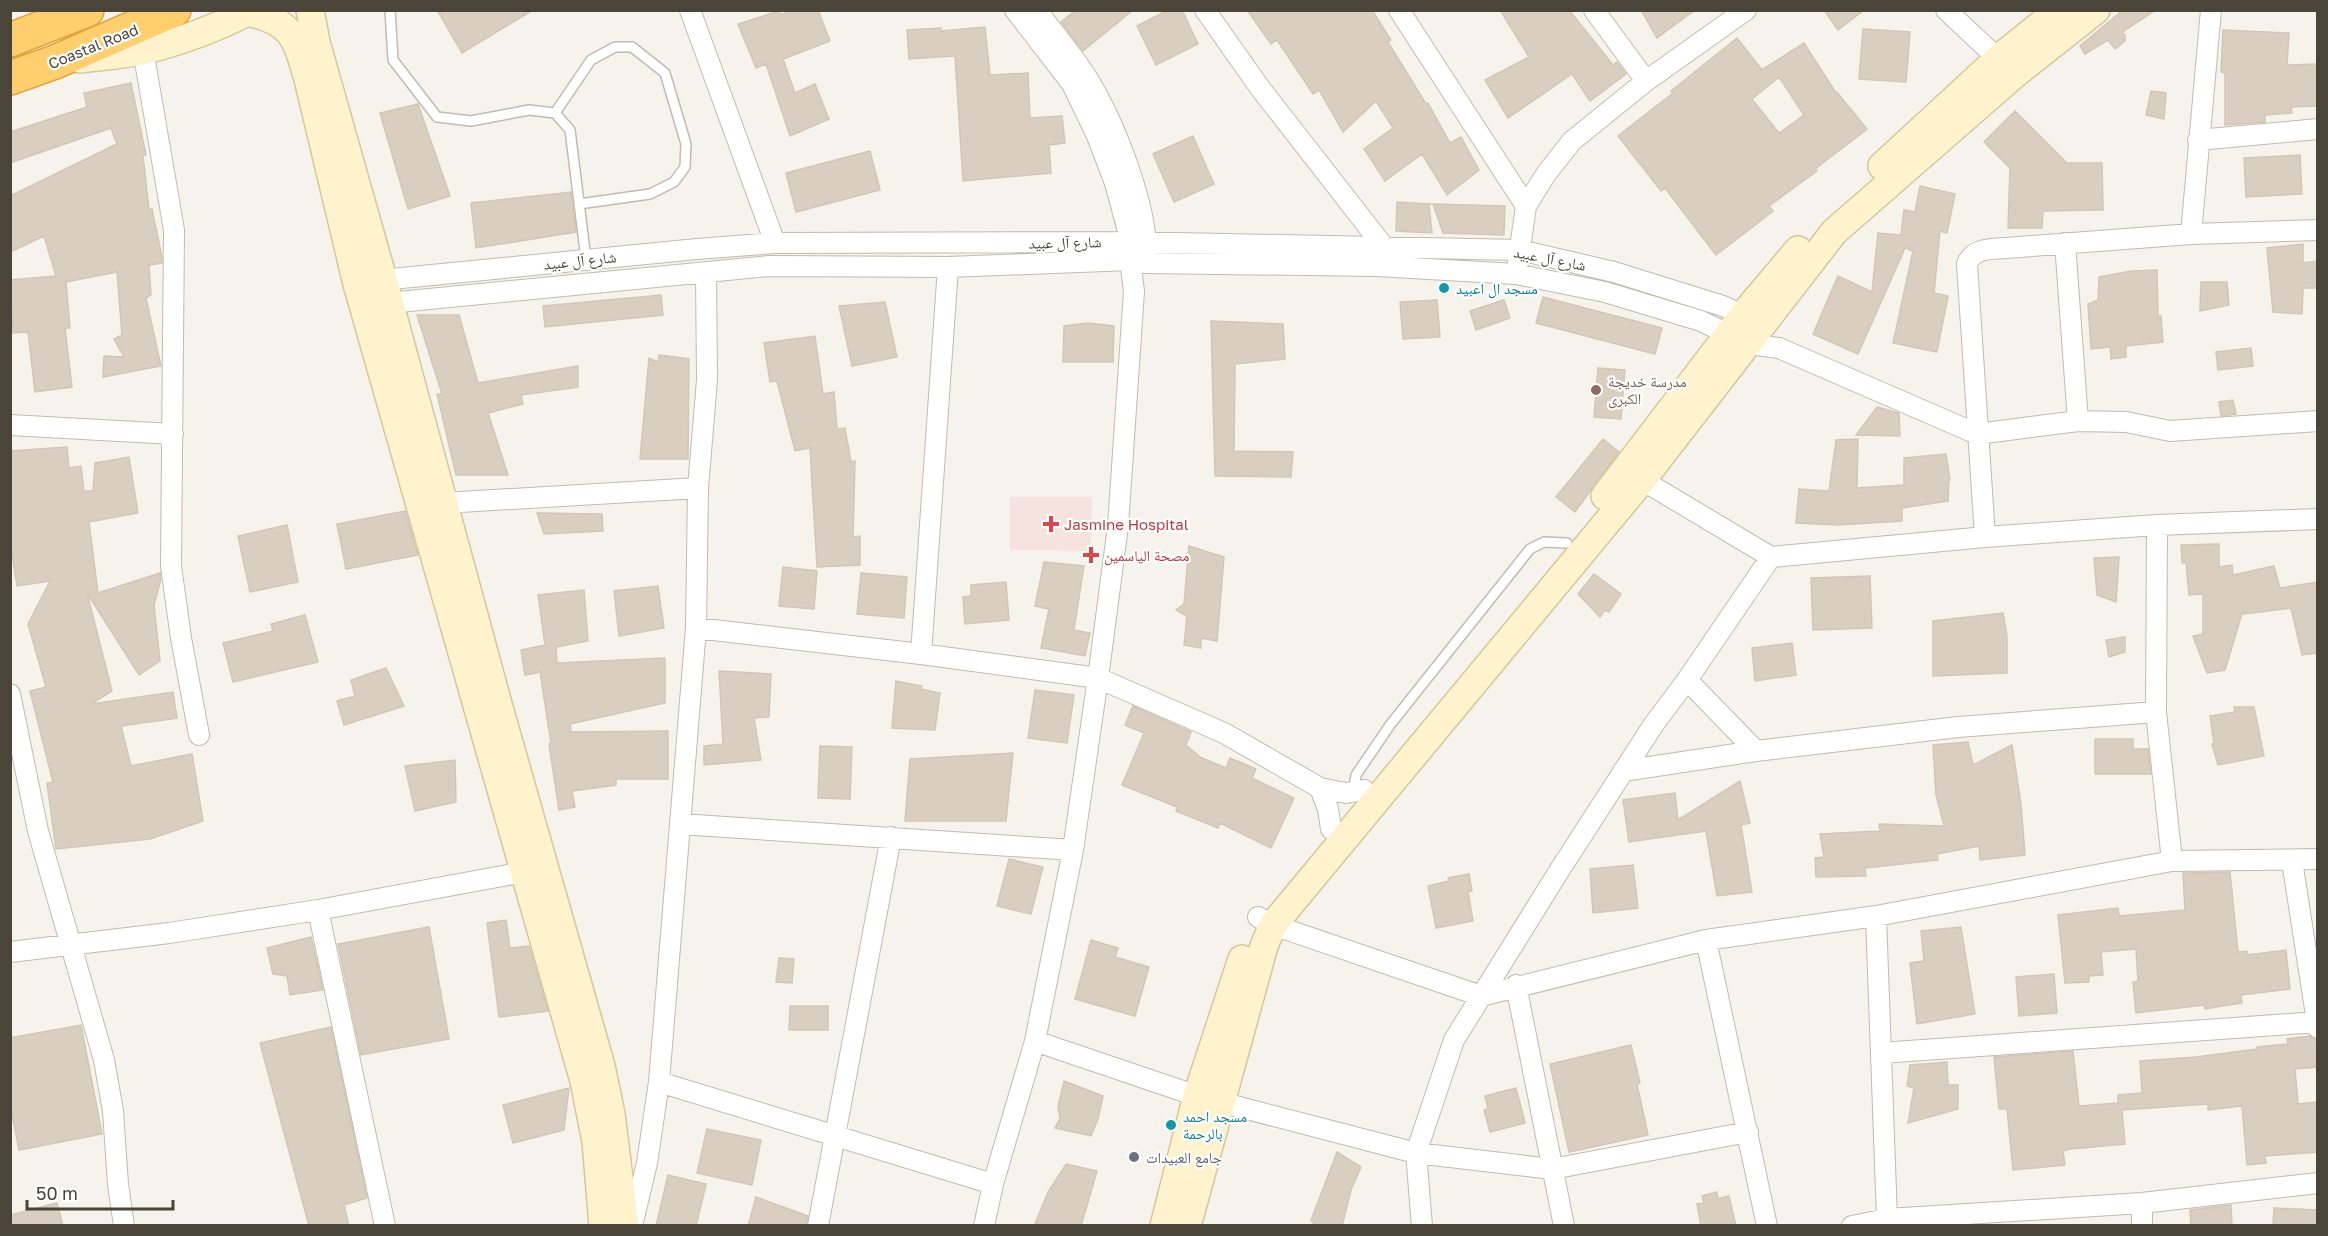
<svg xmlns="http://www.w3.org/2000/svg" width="2328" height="1236" font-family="'Golos Text','Noto Naskh Arabic',sans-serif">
  <rect width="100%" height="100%" fill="#f6f3ec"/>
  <path fill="#f6e3e0" d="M1010 497H1092L1091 551 1010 550Z"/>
  <path fill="#d8cfc1" stroke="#d3c7b4" stroke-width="1.5" fill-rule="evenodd" d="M437 10H533L462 53Z
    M792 10H818L830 41 783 59 795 93 815 84 829 119 790 136 766 64 756 68 738 24 779 11 781 15Z
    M1076 10H1133L1083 51 1061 22Z
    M1168 10H1182L1198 44 1156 65 1137 26Z
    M1247 10H1372L1391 40 1388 42 1426 104 1428 103 1450 143 1461 137 1479 170 1447 195 1422 154 1385 181 1364 149 1393 128 1376 101 1343 132 1319 90 1313 94 1277 40 1271 44Z
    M1500 10H1569L1613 65 1617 62 1626 74 1590 101 1572 74 1508 118 1485 80 1529 57Z
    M1641 10H1695L1657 38Z
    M1824 10H1864L1838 30Z
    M2123 10H2156L2122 32 2125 35V41L2115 49 2108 40 2085 54 2080 46Z
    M985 27 990 75 1028 73 1030 118 1062 116 1065 143 1049 145 1051 173 963 181 955 56 909 59 907 30 941 28V31Z
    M1863 29 1910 32 1906 82 1859 79Z
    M2223 30 2289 33 2287 65 2318 64V106L2291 107 2292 113 2265 115V122L2225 125V73L2221 72Z
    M1737 38 1762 70 1804 43 1836 93 1837 92 1867 129 1815 169 1817 171 1769 206 1773 211 1716 255 1665 188 1661 191 1618 136 1673 93 1671 91ZM1779 77 1804 115 1779 133 1752 99Z
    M131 83 146 155 143 156 149 209H152L162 257V263L149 265 151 295 146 298 161 366 103 377 104 356 124 357 114 339 122 335 117 272 66 282 70 328H65L72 387 35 392 28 332 13 333 10 280 56 276 44 236 10 252V196L117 144 111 128 10 163V132L87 107 84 93Z
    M2151 91 2166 93 2164 119 2146 115Z
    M418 104 450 196 408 209 380 113Z
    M2015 111 2067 163H2102L2103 210 2043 211 2042 228H2008L2010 168 1984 142Z
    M1193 136 1214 184 1174 202 1153 154Z
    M870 151 880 190 796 212 786 173Z
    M2300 155 2302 194 2246 197 2244 158Z
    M1920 186 1955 194 1947 233 1940 231 1934 293 1948 296 1937 352 1893 343 1913 251 1905 248 1858 354 1813 334 1838 276 1872 292 1878 233 1901 235 1904 210 1915 212Z
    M571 192 576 232 476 248 471 203Z
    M1397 202 1431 204 1429 205 1432 233 1396 231Z
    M1433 204 1505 206 1504 235 1443 233Z
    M2303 244V263L2318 261V288H2303L2302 314 2273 312 2267 248Z
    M2157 270 2158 316H2161L2163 342 2126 346V357L2111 359 2110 347 2091 349 2088 304 2098 300 2099 277 2132 271Z
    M2201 282H2227L2229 305 2200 311Z
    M661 295 663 315 545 327 543 306Z
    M1543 297 1662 328 1655 354 1536 323Z
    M1437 300 1440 337 1403 339 1400 302Z
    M1504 300 1510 318 1476 330 1470 311Z
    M885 302 897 357 852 366 839 306Z
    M417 315H459L478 383 578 366V387L521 395 523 404 488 413 508 475H456L437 394H442Z
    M1211 321 1283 324 1285 359 1235 364 1234 451 1293 452 1291 477 1215 476Z
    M1088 323 1114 326 1113 362H1063L1064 326Z
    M815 336 823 394 834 392 837 429 845 428 851 462 855 461 853 537 860 536V565L817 567 810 448 795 451 777 381 770 382 764 343Z
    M2251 348 2253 366 2218 370 2216 352Z
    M659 355 689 359 688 459H640L649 358 658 362Z
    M1598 368 1625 370 1621 419 1594 417Z
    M2233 400 2236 414 2221 416 2219 402Z
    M1877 407 1899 413 1900 436 1856 435Z
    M1603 439 1619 452 1575 512 1556 497Z
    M1858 439 1857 488 1904 485V458L1946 454 1950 480H1949L1948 501 1902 508V521L1838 525 1796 523 1799 489 1829 491 1836 440Z
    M67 447 69 468 81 466 84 491H93L95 463 129 457 138 513 89 522 98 593 160 573 161 579 154 605 160 661 139 675 87 593 112 691 91 704 173 692 177 718 121 726 131 766 192 754 203 821 150 839 56 849 47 783 53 782 30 691 46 687 28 624 50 581 17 586 10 542V451Z
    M405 511 418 555 346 569 337 524Z
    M537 513 602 514 603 531 544 534Z
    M287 525 298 582 250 592 238 536Z
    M2219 544V567L2232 565 2233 575 2274 566 2280 588 2318 582V653L2302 655 2291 608 2244 614 2243 610 2225 670 2207 673 2193 636 2203 634V594L2189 595 2186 563H2182L2181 545Z
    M1189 546 1224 557 1217 641 1201 638V648L1184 645 1187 616 1176 610 1184 604Z
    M2119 557 2116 602 2097 595 2094 558Z
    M1044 562 1084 566 1074 630 1090 633 1085 656 1041 648 1049 609 1035 606Z
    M783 567 817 571 814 609 779 606Z
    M861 573 907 577 904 618 857 614Z
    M1594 574 1621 594 1609 612 1605 610 1600 617 1578 594Z
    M1870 576 1872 628 1813 630 1811 578Z
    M1006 582 1009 620 965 624 963 597 971 596V585Z
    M658 586 664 628 619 636 614 591Z
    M584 590 588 641 556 647 557 663 665 658V703L570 724 571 732 668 731V779H616V785L572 791 575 807 559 810 549 744 551 743 540 672 525 675 521 650 545 645 538 595Z
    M2003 613 2007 636V673L1933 676V621Z
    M305 615 318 662 233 682 223 643 273 631 271 624Z
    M2125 637V652L2109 657 2106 640Z
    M1792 643 1796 675 1755 681 1752 648Z
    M386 668 404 706 344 725 337 701 355 696 351 680Z
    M719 671 771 674 769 717 754 718 761 760 704 765V746L723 744Z
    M896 681 922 686 921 689 940 693 935 730 892 728Z
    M1035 690 1074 695 1067 743 1028 738Z
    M1133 706 1191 732 1186 745 1200 757 1226 768 1230 758 1256 769 1252 778 1294 798 1271 848 1220 823 1218 828 1176 811 1177 807 1122 785 1144 733 1125 725Z
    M2234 707H2254L2264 756 2218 765 2212 744H2214L2210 716 2235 712Z
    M2095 739H2133V749H2148L2151 774H2095Z
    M1968 742 1973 765 2012 745 2021 804 2025 855 1980 860 1979 846 1937 854 1938 860 1865 868 1866 876 1816 877 1815 858 1824 857 1820 834 1880 831 1879 824 1944 826 1936 795 1933 745Z
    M820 746 852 747 850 799 818 798Z
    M1013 753 1006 821H905L910 759Z
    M455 760 456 802 415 811 405 766Z
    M1740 781 1750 823 1741 825 1752 892 1717 896 1706 831 1629 842 1623 800 1675 793 1678 820Z
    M1009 859 1043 867 1031 914 997 906Z
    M1633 865 1638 908 1593 913 1590 869Z
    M2230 872 2238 952 2247 951V955L2286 950 2290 989 2241 995 2242 1003 2205 1009 2204 1005 2136 1013 2133 982 2138 981 2136 949 2101 952 2103 975 2089 976V982L2065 983 2058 915 2118 908 2119 916 2185 910 2183 873Z
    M1469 874 1472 891 1468 892 1473 921 1436 928 1428 886 1449 881 1448 878Z
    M506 920 510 948 529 946 548 1011 499 1017 487 923Z
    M429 927 449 1039 361 1055 338 944Z
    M1961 927 1975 1014 1917 1024 1910 963 1924 961 1921 931Z
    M311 937 323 990 290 995 287 976 273 974 267 948Z
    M1091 940 1118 948 1115 957 1149 967 1135 1016 1075 999Z
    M779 958 794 959 792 983 776 982Z
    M2054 974 2057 1013 2019 1016 2016 977Z
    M790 1006H828V1030H789Z
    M81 1025 102 1134 19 1150 10 1104V1038Z
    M331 1027 367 1198 344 1205 349 1226H309L260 1043Z
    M2309 1036 2316 1039 2318 1067 2295 1069 2298 1104 2316 1102 2318 1152 2265 1156 2266 1163 2247 1165 2242 1106 2208 1110V1104L2122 1110 2125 1144 2070 1149 2063 1151 2065 1165 2013 1170 2007 1109H1999L1994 1057 2073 1051 2079 1106 2118 1103V1095L2142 1093 2140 1061 2196 1057 2257 1049V1047L2288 1044 2287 1039Z
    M1631 1045 1640 1083 1637 1084 1648 1135 1569 1152 1550 1064Z
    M1947 1062 1948 1085H1958V1109L1908 1123 1914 1088 1907 1086 1910 1065Z
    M1064 1081 1103 1096 1098 1119 1091 1136 1055 1128 1060 1118 1058 1107Z
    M569 1088 564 1130 513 1143 503 1105Z
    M1516 1088 1525 1123 1490 1132 1484 1110 1488 1109 1485 1096Z
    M707 1129 761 1140 752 1185 697 1173Z
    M1337 1152 1361 1167 1351 1190 1342 1226H1316L1311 1220Z
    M1066 1164 1097 1171 1081 1226H1034L1048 1192Z
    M668 1175 706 1184 696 1226H656Z
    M1717 1192 1718 1199 1729 1196 1736 1226H1701L1697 1204 1704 1203 1702 1196Z
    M756 1197 808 1216 806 1226H748Z
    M57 1203 63 1226H10V1215Z
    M2231 1205 2232 1226H2191L2190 1210Z
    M2274 1208 2318 1210V1226H2273Z"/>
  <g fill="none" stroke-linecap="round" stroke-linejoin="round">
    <g stroke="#c2bbae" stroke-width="12">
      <path id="lane" d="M390 10 393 60 437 117 471 121 529 110 555 113 570 130 586 259
        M555 113 591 60 615 47H632L665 73 686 144 685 167 674 182 650 194 579 204
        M1364 790 1355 781 1356 775 1390 725 1530 549 1544 542 1567 543"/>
    </g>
    <g stroke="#c2bbae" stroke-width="22">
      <path id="street" d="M690 10 775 243
        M1037 10C1054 34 1074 56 1089 81 1114 122 1148 207 1146 255
        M1205 10 1260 88 1384 247
        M1399 10 1526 206
        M1594 10 1646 81
        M1946 10 2008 68
        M143 50 174 230 171 566 181 638 199 735
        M2198 140 2318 129
        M2191 234 2211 10
        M2065 243 2078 421
        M1518 263 1526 206 1546 174 1572 141 1646 81 1746 10
        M371 281 697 249 775 243 1131 242 1520 250 1614 272 1723 306 1753 320
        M378 304 769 266 948 267 1130 260 1145 263 1376 266 1516 274 1605 292 1701 321 1749 344 1779 348 1977 434 2078 421 2126 422 2170 431 2318 421
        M10 425 173 434
        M1642 480 1771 557 1985 537 2157 525 2318 519
        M443 503 698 488
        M2157 525 2156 712 2172 861
        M1985 537 1967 264C1973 248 1991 249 2006 248L2191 234 2318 230
        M696 628 921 654 1098 678 1224 733 1320 788 1346 793 1364 790
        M921 654 948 267
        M1687 680 1756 751
        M10 694 38 831 104 1060 113 1111 118 1184 124 1226
        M1623 771 1756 751 1958 727 2156 712
        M1320 788 1328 809 1331 829
        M680 824 1073 850
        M2292 861 2318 1028
        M318 910 385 1226
        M1876 916 1887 1219
        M1258 917 1273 925 1481 996 1706 940 1876 916 2172 861 2318 859
        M1706 940 1767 1226
        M10 952 169 933 318 910 524 872
        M1516 985 1564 1226
        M1035 1041 1197 1096 1416 1153 1552 1169 1748 1132
        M1881 1053 2318 1022
        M659 1082 993 1184
        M632 1226 647 1163 659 1082 696 628 698 488 707 380 706 273
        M818 1226 891 837
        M984 1226 993 1184 1035 1041 1073 850 1098 678 1118 526 1134 291 1130 260 1131 242 1115 183 1097 136 1072 84 1015 10
        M1422 1226 1416 1153 1454 1040 1559 871 1654 724 1687 680 1771 557
        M1852 1226 1887 1219 2142 1203 2318 1183
        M2142 1226V1203"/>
    </g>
    <g stroke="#d6c79b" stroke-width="30">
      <path id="secondary" d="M310 10 316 42 383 279 498 704 601 1066 611 1114 625 1226
        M248 12C293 22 296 38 308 79L357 284 584 1081 596 1141 603 1226
        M80 59C102 56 124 55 145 50 182 41 217 28 251 10
        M1882 166 1998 59 2059 10
        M1605 496 1744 314 1798 250
        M1164 1226 1197 1096 1242 959
        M1187 1226 1264 946 1273 925 1642 480 1834 232 2015 74 2096 10"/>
    </g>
    <g stroke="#e0a43c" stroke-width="36">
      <path id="highway" d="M10 40 87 10
        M10 78 55 62 174 10"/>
    </g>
    <use href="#lane" stroke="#fff" stroke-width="9"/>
    <use href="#street" stroke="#fff" stroke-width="20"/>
    <use href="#secondary" stroke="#fff3cd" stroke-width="27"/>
    <use href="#highway" stroke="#ffcf6e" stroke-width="33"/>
  </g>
  <g fill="#0f9aa8" stroke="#fff" stroke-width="2">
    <circle cx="1444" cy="288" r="6"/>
    <circle cx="1171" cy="1125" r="6"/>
  </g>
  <circle fill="#8d6e63" stroke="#fff" stroke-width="2" cx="1596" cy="390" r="6"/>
  <g fill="#e0444e" stroke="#fff" stroke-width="2">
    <path d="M1048 515h6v6h6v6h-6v6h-6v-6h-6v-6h6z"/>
    <path d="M1088 546h6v6h6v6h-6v6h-6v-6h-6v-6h6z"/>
  </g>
  <circle fill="#6b7280" stroke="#fff" stroke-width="2" cx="1134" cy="1157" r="6"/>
  <g text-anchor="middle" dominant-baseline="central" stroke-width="4.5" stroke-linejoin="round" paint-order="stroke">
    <g font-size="15" fill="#4b4439" stroke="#fff">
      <text transform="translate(93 46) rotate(-22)">Coastal Road</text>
      <text transform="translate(1065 242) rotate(-1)">شارع آل عبيد</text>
      <text transform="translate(1550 258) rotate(11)">شارع آل عبيد</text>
      <text transform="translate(580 260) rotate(-6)">شارع آل عبيد</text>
    </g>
    <g font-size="15" fill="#0d838f" stroke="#fff" text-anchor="start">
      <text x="1456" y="288">مسجد ال اعبيد</text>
      <text x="1183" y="1116">مسجد احمد<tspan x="1183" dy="17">بالرحمة</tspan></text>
    </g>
    <g font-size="15" fill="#785e54" stroke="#fff" text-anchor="start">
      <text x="1608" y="381">مدرسة خديجة<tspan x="1608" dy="17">الكبرى</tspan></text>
    </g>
    <g font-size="15" fill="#be3a42" stroke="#fff" text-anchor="start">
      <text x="1064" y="524">Jasmine Hospital</text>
      <text x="1104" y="555">مصحة الياسمين</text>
    </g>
    <g font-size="15" fill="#5b616d" stroke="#fff" text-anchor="start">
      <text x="1146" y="1157">جامع العبيدات</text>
    </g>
  </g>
  <rect width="2328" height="1236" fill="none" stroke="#4b4439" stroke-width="24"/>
  <path d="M27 1200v9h146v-9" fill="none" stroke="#4b4439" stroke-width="3"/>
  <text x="36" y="1200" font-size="18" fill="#4b4439" stroke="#ffffff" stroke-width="4.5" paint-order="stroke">50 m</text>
</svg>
